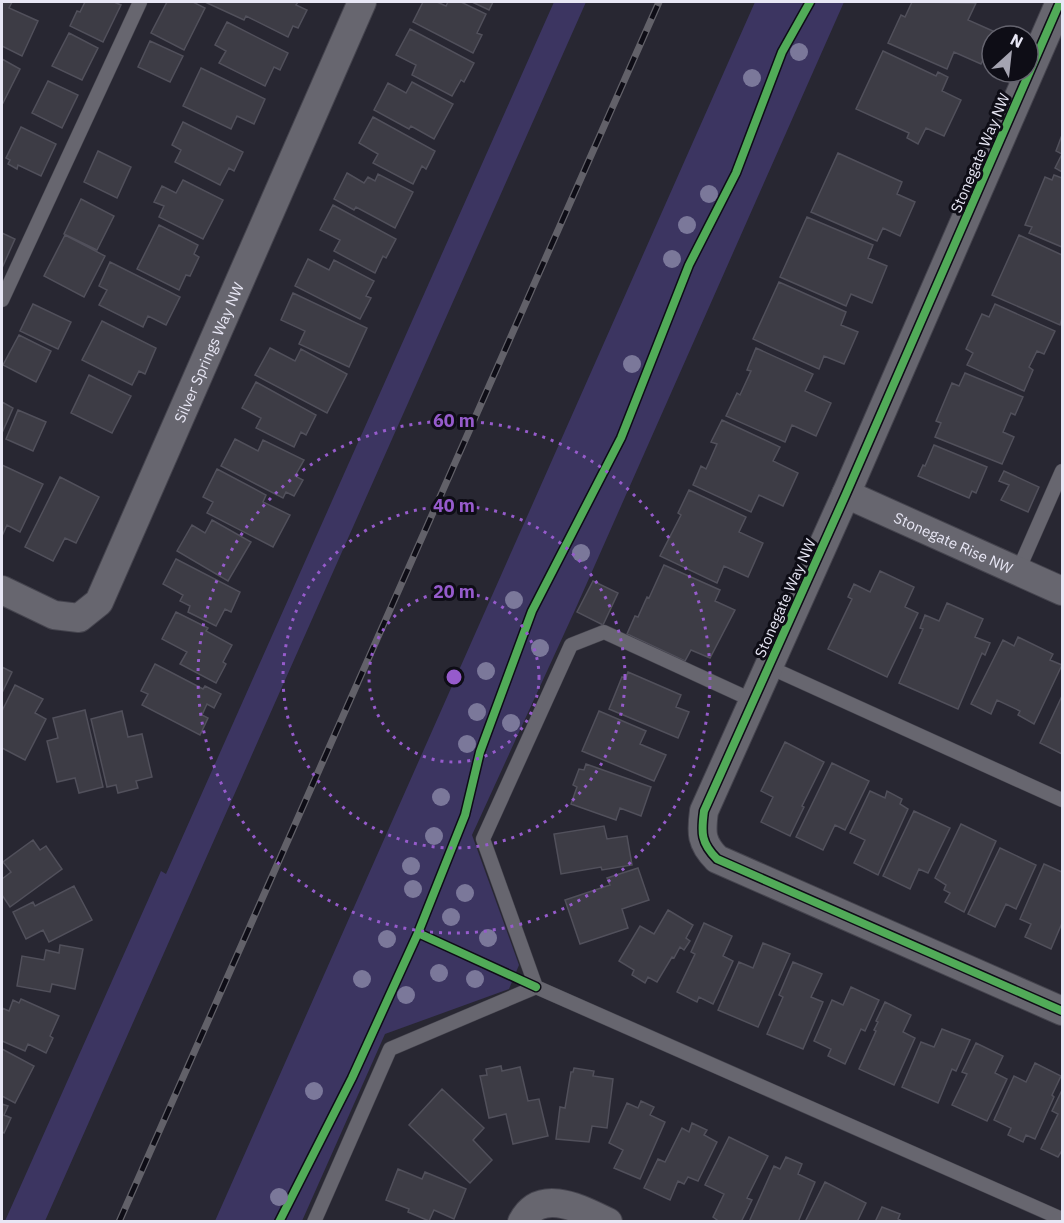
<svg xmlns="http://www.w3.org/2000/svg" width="1064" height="1223" font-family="'IBM Plex Sans',sans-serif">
  <rect width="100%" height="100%" fill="#282732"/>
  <path fill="#3c3561" d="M554 2H586L45 1221H5L161 871 166 874Z
    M755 2H844L575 610 472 835 519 965 509 989 385 1034 302 1221H215Z"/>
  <path fill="#3d3c45" stroke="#51505b" stroke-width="1.5" d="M2 2H12L9 8 38 21 22 56 2 46Z
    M85 2H114L121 5 103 42 70 26 77 11 80 12Z
    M167 2H193L205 8 184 50 151 33Z
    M205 2H298L296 5 307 10 298 28 293 26 288 37 246 16 244 20Z
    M423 2H437L446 6 448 2H461L486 14 477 33 482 35 473 53 413 22Z
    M472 2H493L489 10Z
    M912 2 976 3 968 20 995 32 981 64 954 52 947 69 888 43 901 15 905 17Z
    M227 22 288 53 280 70 274 67 265 86 219 63 226 51 215 45Z
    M410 29 474 63 464 82 461 80 452 96 412 75 416 65 396 55Z
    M69 33 98 48 82 80 52 66Z
    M150 41 183 56 170 82 138 67Z
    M883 51 936 76 938 72 948 77 942 91 961 100 944 136 926 128 918 144 907 138 909 133 856 109Z
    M2 59 20 69 3 103 2 102Z
    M201 68 265 99 254 124 237 116 231 129 183 106Z
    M48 81 78 95 62 128 32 113Z
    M412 82 453 104 434 139 411 126 409 129 374 110 388 83 406 93Z
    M373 117 435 151 426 169 422 166 413 184 373 163 378 154 359 143Z
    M183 122 243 152 234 171 229 168 220 185 175 162 181 150 172 145Z
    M21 127 56 144 41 176 18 165 17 169 8 164 10 160 6 158Z
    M1062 135V172L1055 168 1062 154 1056 151Z
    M98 151 131 167 117 198 84 182Z
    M838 153 902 182 897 194 915 202 900 236 883 228 877 241 811 212Z
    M347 173 364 183 368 177 375 181 378 174 413 192 395 228 356 207 354 210 334 199Z
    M1054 175 1062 178V247L1029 233 1032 227 1025 225 1045 177 1052 180Z
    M183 180 223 200 203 239 159 217 164 206 154 202 162 186 176 193Z
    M81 199 114 216 97 250 64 234Z
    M333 205 396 239 386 258 383 256 375 273 334 251 340 240 320 230Z
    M807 217 873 245 868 258 887 266 872 303 851 294 846 306 780 277Z
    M159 225 198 245 194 254 199 257 190 276 186 275 179 290 137 269Z
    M2 233 15 239 2 268Z
    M65 235 105 256 84 297 44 276Z
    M1019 235 1062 255V318L1060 325 992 295Z
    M308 259 329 270 334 260 374 281 366 296 371 298 360 319 295 286Z
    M110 262 180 297 166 325 148 316 143 327 99 305 107 290 99 286Z
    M779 282 846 312 841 325 858 332 844 364 824 356 819 369 753 339Z
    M293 293 367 328 349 367 299 344 305 331 281 320Z
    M33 304 71 322 58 349 20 331Z
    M995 304 1055 331 1044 354 1037 351 1029 367 1033 370 1024 391 967 365 973 353 966 349 982 314 989 317Z
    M102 321 156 348 145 374 139 371 132 385 82 360Z
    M19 335 51 351 36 382 3 365Z
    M270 348 295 361 301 349 347 374 327 413 255 375Z
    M756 348 813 374 805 391 831 403 816 436 792 425 785 442 726 416 737 393 740 395 751 371 747 370Z
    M965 373 1023 397 1015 415 1011 413 1003 432 1014 437 1002 464 935 437 941 423 936 421 952 383 959 386Z
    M89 375 131 396 112 433 71 413Z
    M256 382 316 415 306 435 301 432 294 447 256 428 261 418 242 408Z
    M2 402 13 408 2 433Z
    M18 410 46 422 33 451 6 439Z
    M722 420 780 447 773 461 798 473 783 506 759 495 751 512 693 485 701 466 706 469 717 444 711 442Z
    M235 439 258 451 263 440 304 460 295 476 303 480 294 496 286 492 283 498 221 466Z
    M934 445 987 467 976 493 972 491 969 498 918 476 923 465 925 466Z
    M2 465 43 484 20 532 7 525 2 536Z
    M217 469 266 495 263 502 290 515 273 547 207 513 213 502 203 497Z
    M1004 471 1039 487 1028 512 1001 500 1009 485 999 481Z
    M60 477 99 497 76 543 65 538 53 561 25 547Z
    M689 490 746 517 739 532 763 543 748 577 724 566 717 583 660 556 681 515 678 513Z
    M212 520 251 542 228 581 177 551 192 525 205 533Z
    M176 559 240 592 231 612 225 609 216 626 188 612 190 606 180 601 183 595 163 584Z
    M664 565 720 590 715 601 735 610 710 658 691 650 685 661 627 634 635 616 638 617 647 597 649 598Z
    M880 571 914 587 905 607 918 613 887 677 828 649 852 599 848 597 854 584 870 592Z
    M593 581 618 593 603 625 577 612Z
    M947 603 983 619 975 637 990 643 985 655 982 653 958 709 899 683 923 629 920 628 925 615 939 621Z
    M176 612 208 628 206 631 232 645 223 662 226 664 216 683 180 664 187 652 162 639Z
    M1018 637 1053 654 1050 660 1062 665 1034 724 1018 715 1020 711 997 700 991 714 971 704 1003 640 1014 646Z
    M155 664 203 689 205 686 221 694 214 708 207 704 202 715 208 718 200 735 142 705 148 694 141 691Z
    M2 667 12 672 2 693Z
    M628 672 681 695 676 707 689 712 678 738 609 709 622 677 626 678Z
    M15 685 43 699 35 713 46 719 25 760 2 748V711Z
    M1062 696V754L1040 743Z
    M85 710 103 787 79 793 75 778 57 782 47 741 58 738 53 718Z
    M122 711 128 737 142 734 152 777 136 781 138 788 118 793 116 785 107 787 91 719Z
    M599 711 646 731 640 744 666 755 654 781 582 751Z
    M785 742 824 762 802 806 804 807 790 836 761 822 773 797 761 791Z
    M832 763 869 781 845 830 835 825 823 850 796 837Z
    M586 764 651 787 641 816 620 808 616 820 571 804 577 787 573 785 579 769 584 770Z
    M870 791 885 798 887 791 902 799 900 804 908 809 878 875 854 863 865 840 850 833Z
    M914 811 950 828 928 873 919 869 910 889 883 876Z
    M961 824 996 841 964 912 945 902 950 893 944 890 946 885 935 878Z
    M604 826 607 839 627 836 632 865 602 870 601 867 561 874 554 834Z
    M33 840 40 850 46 846 62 869 10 907 2 895V879L11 872 3 862Z
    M1000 848 1036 865 1016 909 1006 904 995 927 968 914Z
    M1044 864 1062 872V923L1051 949 1025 937 1031 924 1020 919Z
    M638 868 649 900 622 909 628 928 580 944 565 900 610 885 607 878Z
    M74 886 92 920 49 942 43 930 26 939 13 912 33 902 35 906Z
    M668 910 693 925 686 938 690 941 684 950 680 947 674 958 672 957 657 982 648 977 645 983 632 975 634 970 619 961 640 926 654 934Z
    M704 923 732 936 723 956 733 961 713 1004 699 997 697 1002 677 992 695 954 691 952Z
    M763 943 790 954 758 1027 718 1010 739 962 753 968Z
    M60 945 83 949 75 989 52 984 50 992 17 986 22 956 44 960 46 950 59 953Z
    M793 962 822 974 811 997 823 1002 803 1049 767 1034 783 997 779 995Z
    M851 987 879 1000 865 1031 861 1029 845 1064 828 1056 831 1049 814 1041 832 1000 843 1005Z
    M21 999 59 1016 50 1036 53 1038 46 1053 28 1044 25 1051 2 1041V1008L9 1011 13 1000 19 1003Z
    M885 1002 911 1015 903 1032 915 1038 894 1085 859 1069 876 1031 874 1030 878 1022 876 1021Z
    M942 1029 970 1040 956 1071 952 1069 938 1103 902 1087 921 1042 934 1047Z
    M976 1043 1003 1056 995 1073 1007 1079 987 1121 952 1105 967 1074 962 1072Z
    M2 1049 34 1066 15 1103 2 1096Z
    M1035 1063 1061 1076 1052 1095 1054 1097 1035 1139 1026 1135 1023 1142 1008 1135 1011 1128 994 1120 1014 1076 1026 1082Z
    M501 1066 502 1071 520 1067 528 1101 539 1099 548 1136 513 1144 506 1114 489 1118 480 1076 487 1075 486 1069Z
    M574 1068 594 1071 593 1076 613 1079 607 1128 592 1126 589 1142 556 1139 560 1107 565 1108 571 1072H573Z
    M442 1089 484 1128 473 1140 492 1160 470 1183 409 1125Z
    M1062 1090V1153L1061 1152 1058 1157 1041 1149 1058 1114 1052 1111Z
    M641 1101 654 1107 650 1115 665 1122 640 1179 614 1168 623 1150 609 1143 627 1103 638 1108Z
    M2 1104 8 1106 4 1115 11 1118 4 1133 2 1132Z
    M692 1123 707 1130 704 1135 717 1142 698 1181 688 1177 684 1184 678 1181 670 1200 644 1188 658 1159 665 1162 682 1128 689 1132Z
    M729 1137 768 1156 747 1198 752 1200 741 1222H720L713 1217 724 1194 705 1185Z
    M786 1157 802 1164 798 1174 815 1182 798 1222H749L774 1166 780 1169Z
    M398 1169 422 1179 425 1172 466 1189 454 1219 434 1210 429 1221 408 1212 409 1209 386 1200Z
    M825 1182 866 1203 857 1222H805Z
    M882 1207 900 1214 898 1219 904 1222H875Z"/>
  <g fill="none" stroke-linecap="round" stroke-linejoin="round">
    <g stroke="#45444e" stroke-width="15">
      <path id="lane" d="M2 300 140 2
        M1018 571 1062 471
        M769 667 1062 800
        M536 987 483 839 571 645 604 632 754 701
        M314 1222 390 1049 536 987 1062 1219"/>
    </g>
    <g stroke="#45444e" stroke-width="30">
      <g id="street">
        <path d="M1060 2 846 494 704 811C701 833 701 843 717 859L1062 1011"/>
        <path id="s1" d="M846 494 1062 591"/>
        <path id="s2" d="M2 590 54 615 79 618 99 602 362 2"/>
        <path d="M522 1222C541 1186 582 1210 608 1222"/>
      </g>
    </g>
    <use href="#lane" stroke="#67666f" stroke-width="14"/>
    <use href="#street" stroke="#67666f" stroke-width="28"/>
    <g stroke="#626169" stroke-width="7">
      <path id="rail" d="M119 1222 659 2"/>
    </g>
    <use href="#rail" stroke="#0e0d16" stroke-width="4.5" stroke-dasharray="14" stroke-linecap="butt"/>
    <g stroke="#0e0d16" stroke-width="11">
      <path id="cycleway" d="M1060 2 846 494 704 811C701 833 701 843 717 859L1062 1011
        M418 933 536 987
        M279 1222 352 1078 418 933 465 815 480 752 532 611 621 438 689 265 736 173 782 52 810 2"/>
    </g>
    <use href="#cycleway" stroke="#51ab58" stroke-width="8"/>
  </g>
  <g fill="#7b789a">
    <circle cx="799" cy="52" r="9"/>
    <circle cx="752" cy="78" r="9"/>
    <circle cx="709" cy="194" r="9"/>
    <circle cx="687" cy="225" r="9"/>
    <circle cx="672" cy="259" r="9"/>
    <circle cx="632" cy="364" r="9"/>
    <circle cx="581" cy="553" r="9"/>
    <circle cx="514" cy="600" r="9"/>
    <circle cx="540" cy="648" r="9"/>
    <circle cx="486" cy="671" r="9"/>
    <circle cx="477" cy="712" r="9"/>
    <circle cx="511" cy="723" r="9"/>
    <circle cx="467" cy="744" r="9"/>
    <circle cx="441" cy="797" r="9"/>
    <circle cx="434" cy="836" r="9"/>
    <circle cx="411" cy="866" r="9"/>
    <circle cx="413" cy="889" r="9"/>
    <circle cx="465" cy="893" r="9"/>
    <circle cx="451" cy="917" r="9"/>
    <circle cx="488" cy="938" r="9"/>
    <circle cx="387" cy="939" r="9"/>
    <circle cx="439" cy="973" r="9"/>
    <circle cx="362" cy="979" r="9"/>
    <circle cx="475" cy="979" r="9"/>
    <circle cx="406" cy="995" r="9"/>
    <circle cx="314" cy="1091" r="9"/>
    <circle cx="279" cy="1197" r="9"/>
  </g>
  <g fill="none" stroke="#965bcc" stroke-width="3" stroke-dasharray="3 6">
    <circle cx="454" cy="677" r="85"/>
    <circle cx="454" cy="677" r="171"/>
    <circle cx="454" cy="677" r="256"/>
  </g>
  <g text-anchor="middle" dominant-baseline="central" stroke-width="6" stroke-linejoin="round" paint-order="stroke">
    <g font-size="15" fill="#e8e7f5" stroke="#0e0d16">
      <text transform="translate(980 153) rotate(-67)">Stonegate Way NW</text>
      <text stroke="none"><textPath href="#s2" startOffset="381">Silver Springs Way NW</textPath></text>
      <text stroke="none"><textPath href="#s1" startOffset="118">Stonegate Rise NW</textPath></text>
      <text transform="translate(785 598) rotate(-66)">Stonegate Way NW</text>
    </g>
  </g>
  <circle cx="454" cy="677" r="9" fill="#965bcc" stroke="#0e0d16" stroke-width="3"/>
  <g font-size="18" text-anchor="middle" font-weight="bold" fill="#965bcc" stroke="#0e0d16" stroke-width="6" stroke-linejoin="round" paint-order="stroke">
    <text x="454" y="427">60 m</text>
    <text x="454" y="512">40 m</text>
    <text x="454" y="598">20 m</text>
  </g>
  <rect width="1064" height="1223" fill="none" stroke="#e8e7f5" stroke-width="6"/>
  <g transform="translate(1010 54) rotate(27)"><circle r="28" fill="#0e0d16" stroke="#65646f" stroke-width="1.5"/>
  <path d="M0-4.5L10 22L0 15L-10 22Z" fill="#a5a4b1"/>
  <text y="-9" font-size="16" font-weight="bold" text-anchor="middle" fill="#e8e7f5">N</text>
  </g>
</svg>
